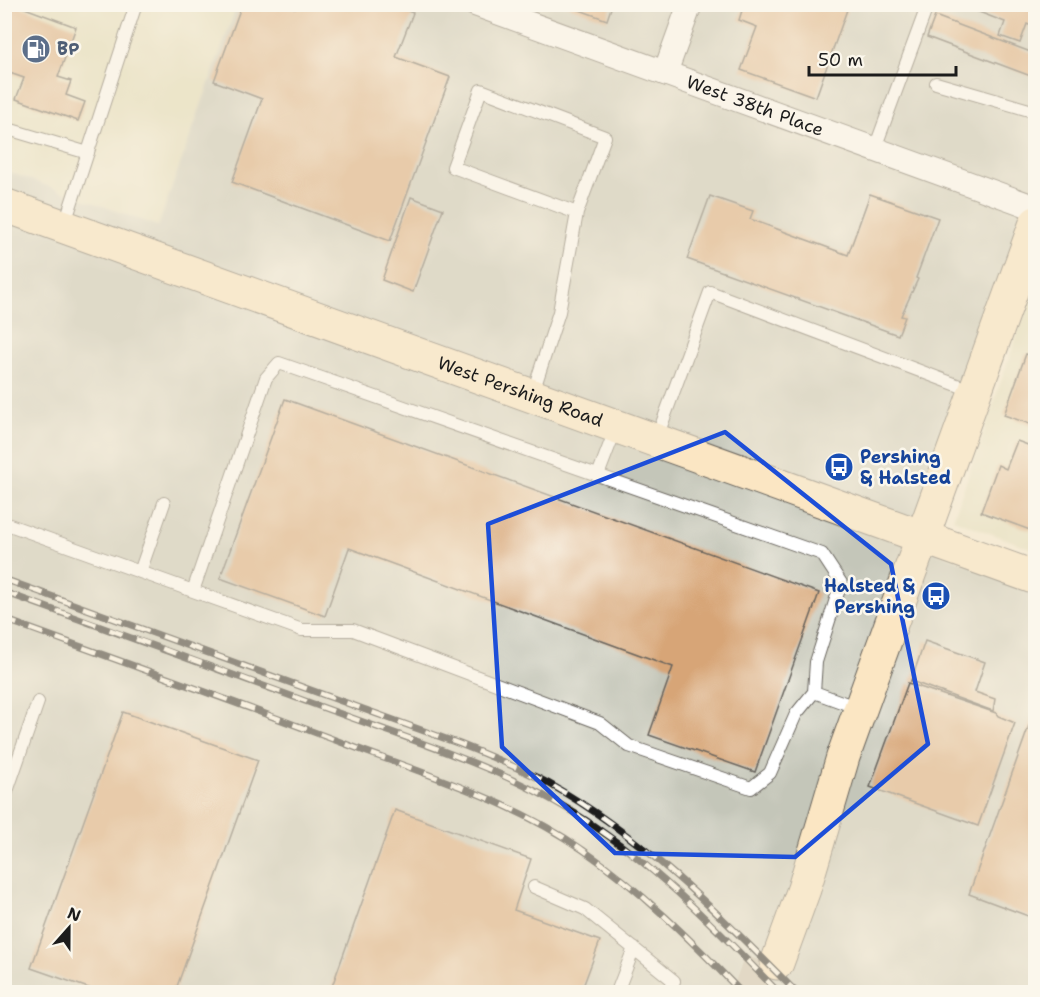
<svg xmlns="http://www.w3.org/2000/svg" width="1040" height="997" font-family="'Shantell Sans',sans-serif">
  <rect width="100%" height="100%" fill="#fbf7ec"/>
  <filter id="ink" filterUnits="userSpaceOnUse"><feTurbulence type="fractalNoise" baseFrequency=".0167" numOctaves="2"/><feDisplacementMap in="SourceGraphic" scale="12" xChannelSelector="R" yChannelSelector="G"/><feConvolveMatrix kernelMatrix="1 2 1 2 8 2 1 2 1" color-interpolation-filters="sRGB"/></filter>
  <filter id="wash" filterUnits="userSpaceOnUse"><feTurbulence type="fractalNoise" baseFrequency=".008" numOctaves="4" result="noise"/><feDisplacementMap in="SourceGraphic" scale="24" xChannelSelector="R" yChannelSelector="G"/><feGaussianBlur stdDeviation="1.35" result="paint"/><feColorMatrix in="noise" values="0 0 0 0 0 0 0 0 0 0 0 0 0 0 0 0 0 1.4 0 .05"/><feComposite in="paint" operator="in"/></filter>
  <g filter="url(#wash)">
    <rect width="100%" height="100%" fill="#f5ebd6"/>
    <path fill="#e0ddbb" d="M4 5H237L158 226 5 170Z
      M1035 284V550L953 519Z"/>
    <path fill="#c4c6b9" d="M237 5H1035V181L907 541 1035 589V992H5L4 170 158 226Z"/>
    <g id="blocks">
      <path fill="#d7a577" d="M4 4H14L76 27 58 77 71 81 66 95 85 102 78 121 16 99 24 78 4 71Z
        M242 4H284L295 9 296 4H391L413 13 396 57 450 77 390 241 232 182 262 99 214 81Z
        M744 4H849L816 97 741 70 757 27 739 20Z
        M958 4H1036V28L1027 24 1020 43 1000 36 1005 22Z
        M566 5H612L607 20Z
        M935 16 1036 54V78L927 37Z
        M870 194 938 218 916 278 918 279 901 316 905 317 898 335 687 259 710 196 753 211 750 219 848 255Z
        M411 197 443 209 413 292 382 280Z
        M1026 354 1036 357V426L1004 415Z
        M285 399 819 593 755 772 649 735 673 667 349 548 325 616 220 578Z
        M1017 441 1036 448V516L1030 530 981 512 998 465 1006 469Z
        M925 641 985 662 975 692 995 699 993 711 911 681Z
        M908 683 996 713 998 716 1015 723 978 826 870 787Z
        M1035 709H1036V919L969 894Z
        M123 712 258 760 175 992H100L31 968Z
        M395 810 531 859 514 910 600 941 581 992H330Z"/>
    </g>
  </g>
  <g filter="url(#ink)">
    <use href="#blocks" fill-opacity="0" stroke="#68645d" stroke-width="1.5"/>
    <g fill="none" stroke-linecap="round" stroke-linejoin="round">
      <path stroke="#cac2b1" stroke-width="33" stroke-dasharray="33 16" stroke-linecap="butt" d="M749 992 764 950"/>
      <g stroke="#68645d" stroke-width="14">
        <path id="lane" d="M936 83 1036 112
          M4 138 8 129 88 153
          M875 148 928 4
          M64 226 136 4
          M532 395 559 312 577 213 605 137 481 90 453 167 577 213
          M656 440 710 292 973 391
          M598 475 616 428
          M4 523 193 591
          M140 572 164 503
          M814 692 796 714 770 773 751 788 629 746 600 723 353 630H302L193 591 266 378 279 363 822 554 841 583 816 662 814 692 858 708
          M4 800 38 702
          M534 887 585 909 674 981 670 992
          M617 992 634 948"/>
      </g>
      <g stroke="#68645d" stroke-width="26">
        <g id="street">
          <path id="s1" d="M475 4 1036 208"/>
          <path d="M665 73 690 4"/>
        </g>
      </g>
      <g stroke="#68645d" stroke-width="35">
        <g id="secondary">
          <path id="s2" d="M4 205 1036 578"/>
          <path d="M777 963 804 889 843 757 1036 223"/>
        </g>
      </g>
      <use href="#lane" stroke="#fff" stroke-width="12"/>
      <use href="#street" stroke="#fff" stroke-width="24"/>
      <use href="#secondary" stroke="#fbe6c3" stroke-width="33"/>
      <g stroke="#1c1c1c" stroke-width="7">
        <path id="rail" d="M4 579 460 744C490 756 519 768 548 783 644 837 720 915 796 992
          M4 592C117 632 229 673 341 714 429 746 520 774 597 828 664 874 722 934 778 992
          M4 619C123 662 241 704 359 749 434 777 516 803 583 850 641 890 692 941 741 992"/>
      </g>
      <use href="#rail" stroke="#fbf7ec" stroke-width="4.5" stroke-dasharray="14" stroke-linecap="butt"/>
    </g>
  </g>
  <path d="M0 0H1040V997H0ZM725 432 891 564 928 744 795 857 615 853 502 747 488 524Z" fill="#f5ebd6" fill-opacity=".55" fill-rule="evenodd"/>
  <path fill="none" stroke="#1d4ed8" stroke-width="4.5" stroke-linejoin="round" d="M725 432 891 564 928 744 795 857 615 853 502 747 488 524Z"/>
  <defs>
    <g id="fuel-disc" transform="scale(1.5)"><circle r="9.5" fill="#5c6f8a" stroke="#fbf7ec"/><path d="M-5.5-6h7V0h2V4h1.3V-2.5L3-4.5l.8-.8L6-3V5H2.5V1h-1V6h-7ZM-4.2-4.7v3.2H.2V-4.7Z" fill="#fff"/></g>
    <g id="bus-disc" transform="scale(1.5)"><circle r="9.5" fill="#1a4fb4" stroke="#fbf7ec"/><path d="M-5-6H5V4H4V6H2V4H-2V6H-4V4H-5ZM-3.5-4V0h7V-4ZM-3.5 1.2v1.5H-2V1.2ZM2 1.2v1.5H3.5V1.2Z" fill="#fff"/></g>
  </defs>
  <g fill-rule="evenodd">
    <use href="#fuel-disc" x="36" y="49"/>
    <use href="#bus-disc" x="839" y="467"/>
    <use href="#bus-disc" x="936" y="596"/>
  </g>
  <g text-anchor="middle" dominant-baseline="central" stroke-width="5" stroke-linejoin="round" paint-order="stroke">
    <g font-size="18" font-weight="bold" fill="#4e5e75" stroke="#fbf7ec" text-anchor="start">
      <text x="57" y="49">BP</text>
    </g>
    <g font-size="18" fill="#1c1c1c" stroke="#fbf7ec">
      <text stroke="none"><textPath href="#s1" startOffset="298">West 38th Place</textPath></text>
      <text stroke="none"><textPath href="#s2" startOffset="549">West Pershing Road</textPath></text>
    </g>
    <g font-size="18" font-weight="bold" fill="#164399" stroke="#fbf7ec" text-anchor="start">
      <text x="860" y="457">Pershing<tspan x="860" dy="21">&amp; Halsted</tspan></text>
      <text x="915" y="586" text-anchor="end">Halsted &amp;<tspan x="915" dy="21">Pershing</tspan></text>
    </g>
  </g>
  <rect width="1040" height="997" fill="none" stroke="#fbf7ec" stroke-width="24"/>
  <g transform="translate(69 928) rotate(21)" stroke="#fbf7ec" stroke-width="4.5" paint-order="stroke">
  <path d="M0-4.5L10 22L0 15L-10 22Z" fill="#1c1c1c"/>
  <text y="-9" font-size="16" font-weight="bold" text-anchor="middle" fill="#1c1c1c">N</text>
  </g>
  <path d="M809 66v9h147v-9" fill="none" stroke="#1c1c1c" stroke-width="3"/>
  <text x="818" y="66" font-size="18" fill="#1c1c1c" stroke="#fbf7ec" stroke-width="4.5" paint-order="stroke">50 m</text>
</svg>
